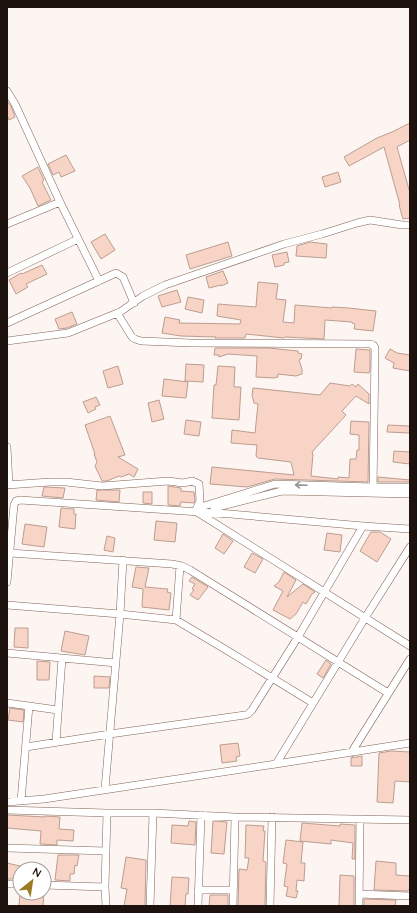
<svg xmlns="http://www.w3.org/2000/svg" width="417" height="913" font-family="Quicksand,sans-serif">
  <rect width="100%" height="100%" fill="#fcf5f2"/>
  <path fill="#f7d4c6" stroke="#bd9d90" d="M7 101 11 106 15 117 9 120 7 115Z
    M410 123V140L397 147 410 193V218L403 219 399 205H400L384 147 349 166 344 157 377 138 392 132Z
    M66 155 75 171 61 177 59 172 53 175 48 164Z
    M38 167 44 180 42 182 51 200 38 206 30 188 22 176Z
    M338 172 341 182 325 187 322 177Z
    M105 234 115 250 101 259 91 242Z
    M228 242 232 256 190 269 186 255Z
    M310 242 327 244 326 258 296 256 297 246Z
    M287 252 289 262 284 263V265L275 267 272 255Z
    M42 265 47 274 26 284 28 287 16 294 9 280 21 273 22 274Z
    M223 271 228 283 221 286V285L209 288 206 277Z
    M258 282 278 284 276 299 286 300 283 322 294 323 295 305 332 308V307L349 308 376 311 373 331 354 329 355 324 352 323V322L325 320 324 339 285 337 284 338 246 334 245 338H215L216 337 181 336 162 333 165 317 180 320 179 323 240 324 241 320 217 316 218 304 256 307Z
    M177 290 181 302 162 307 158 296Z
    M188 297 204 300 202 313 185 309Z
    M72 312 77 324 67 328 59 329 55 319Z
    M215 348H269L298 351V353L302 354 301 359 299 360 302 369V374L296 376 278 374V377L274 378 256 377 257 356 228 354 219 357V355H214Z
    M356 349 370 350V370L369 373 354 372Z
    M390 349 397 353 410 355V371L393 368 394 363 385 358Z
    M186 364 204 365 203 382 185 381Z
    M118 366 123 384 108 388 103 371Z
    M218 366 235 367 234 387H241L239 420 212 418 214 385H216Z
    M164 379 188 382 186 398 162 396Z
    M330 383 350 386 352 384 356 387 358 384 369 394V404L356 396 342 411 346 415 312 452 313 455 311 476 338 479V477L349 478 350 459H356L357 450H359V435L350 434 351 421 369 422 368 482 275 479 247 487 210 484 212 467 294 475 291 462 258 458 256 456 257 445 231 443 232 430 255 433 258 404 254 403 252 395 253 388 320 395Z
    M96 397 100 405 95 407 96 409 88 413 83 402Z
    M159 400 164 419 152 422 148 403Z
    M110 416 125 455 118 457 138 469 134 477 129 474 121 477 119 476 107 481H102L95 466 97 462 94 454H95L85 425Z
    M186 420 201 422 199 436 184 434Z
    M388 425 410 426V433L387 432Z
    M394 451 410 452V464L393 462Z
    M378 477 410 480V482H378Z
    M168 486 181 488V491L194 492 195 500 194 503 181 502 180 506 168 505Z
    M44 487 65 488 63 498 42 496Z
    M97 490H120L119 502 96 500Z
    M143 492H152V504L143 503Z
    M61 508 74 509V514H76L75 529 59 527Z
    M156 521 177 523 175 542 154 540Z
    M25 524 47 527 44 547 22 544Z
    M371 532H380L391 539 377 562 360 551Z
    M327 533 342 535 340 552 324 550Z
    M223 534 233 541 224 554 215 548Z
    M107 536 115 538 113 552 104 550Z
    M252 553 263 559 255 573 244 567Z
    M136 567 149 568 145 587 168 589 167 592 171 593 169 610 142 607 143 589 132 587Z
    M284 572 296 580 287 597 303 584 315 592 312 594 306 604 303 602 296 614 290 619 273 610 283 591 274 586 279 582Z
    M192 577 208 587 198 600 190 595 194 590 192 589 195 584 189 581Z
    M15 628H28V648L14 647Z
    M65 631 89 636 85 655 61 651Z
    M326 660 331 664 323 678 317 674Z
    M37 661 50 662 49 680H37Z
    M94 676 110 677 109 688H94Z
    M10 708 24 710 23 722 8 720Z
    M238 743 240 756 236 757 237 761 222 763 220 745Z
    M391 751 410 752V782L395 781 393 803 377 802 379 753Z
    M362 756V766H351V758Z
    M7 815 45 817V816L60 817 59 829 74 830 73 841 57 840V845L40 844 41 831 7 828Z
    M189 821 196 822 195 845 171 843 172 825 188 826Z
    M213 821 227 822 224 854 211 853Z
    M302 823 340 826V824L355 825V859H352L353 843 331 840V844L300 841Z
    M246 825 264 826 263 831H265L263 861 266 862 265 906H238L239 869 247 870 249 858H245Z
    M286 840 303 842 301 863H305L304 881 297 880 296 891H298L296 898 286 896 288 887 284 886 287 864 283 863Z
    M58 855H79L77 866 75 865 74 874H70V881L55 880Z
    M126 857 146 860 145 906H124L127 889 121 888Z
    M376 861 396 863V875L410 876V890H408V891L374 890Z
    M7 863 20 866V879H7Z
    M340 875 354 876V906H339Z
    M172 877 189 878 188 894H186L185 906H170Z
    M20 893H44L43 906H19Z
    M210 895H228V906H209Z
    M364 899 396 900 395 906H364Z"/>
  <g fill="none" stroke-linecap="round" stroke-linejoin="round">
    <g stroke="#826458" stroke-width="8">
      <path id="street" d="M7 91 15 104 60 202 99 281
        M7 224 60 202
        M7 273 78 239
        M117 313 132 337 135 339 141 341 191 343 369 344C373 344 375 346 375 350L373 493
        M7 323 116 273 123 277 134 303
        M7 341 68 333 120 312 143 296 165 285 284 244 322 234 357 223 370 220 402 225H410
        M7 447 9 485
        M7 485 50 482H66L102 486 168 481 183 483 192 481 199 484 200 501 196 510V512
        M410 487H373L275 484 204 506 197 512 410 646
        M214 508 282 491 410 494
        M10 553 172 564 182 566 190 570 388 693
        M7 582 14 505 16 501 20 500 230 514 363 526 410 529
        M7 605 120 614 176 620 223 648 313 703
        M176 620 180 566
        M7 653 116 663
        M7 703 58 710
        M56 742 62 658
        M26 747 110 734 245 715 248 714 252 710 298 637 363 526
        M351 753 410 659
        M276 764 410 743
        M105 789 120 614 123 560
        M21 801 29 706
        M7 802 44 799 276 764 365 618 410 547
        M7 810 107 813H153L235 817 410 820
        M7 848 106 851
        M7 884H20
        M44 885 105 887
        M198 890H233
        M359 894 410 896
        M106 906 105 887 107 813
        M150 906 153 813
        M198 906 201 815
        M233 906 235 817
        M270 906 272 817
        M359 906 360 819"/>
    </g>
    <use href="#street" stroke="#fff" stroke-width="7"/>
  </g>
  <defs><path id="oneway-shaft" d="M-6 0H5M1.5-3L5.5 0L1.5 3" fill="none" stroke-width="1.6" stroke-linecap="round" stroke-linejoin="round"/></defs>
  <use stroke="#999492" href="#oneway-shaft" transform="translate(301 485) rotate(-178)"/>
  <rect width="417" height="913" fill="none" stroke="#1d120d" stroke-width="16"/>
  <g transform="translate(32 881) rotate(30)"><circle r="19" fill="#ffffff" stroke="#a5a09e"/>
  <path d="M0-3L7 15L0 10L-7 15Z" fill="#9c7a24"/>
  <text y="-6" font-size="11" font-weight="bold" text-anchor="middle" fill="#1d120d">N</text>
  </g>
</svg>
